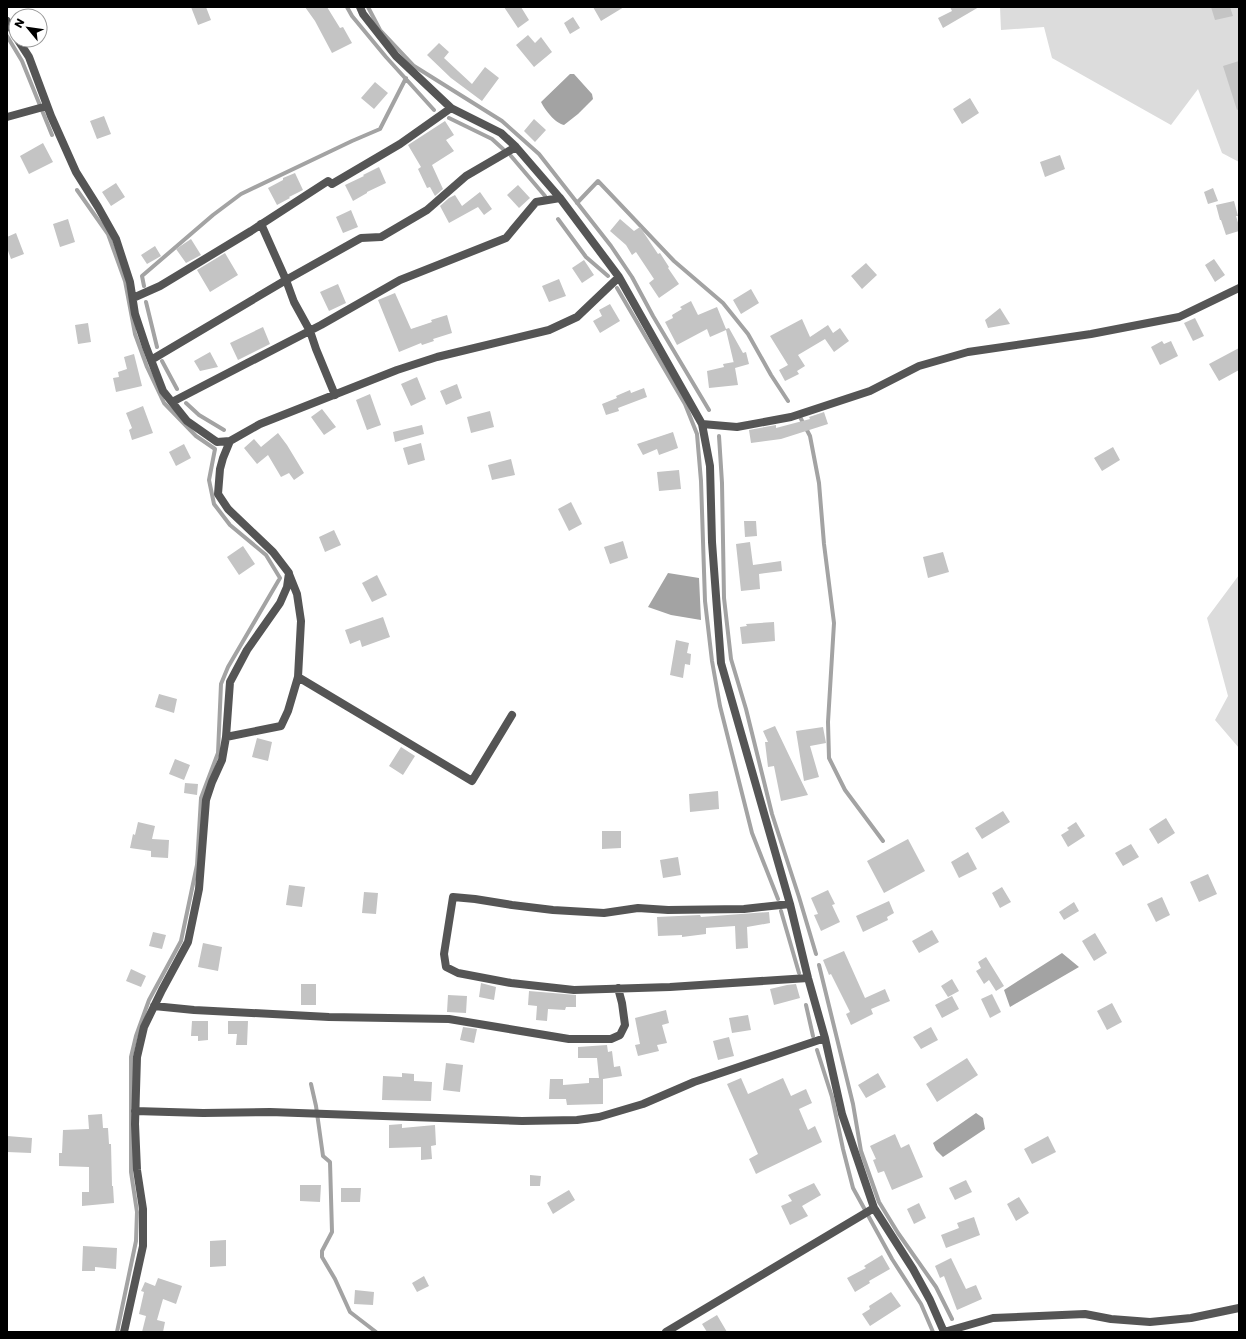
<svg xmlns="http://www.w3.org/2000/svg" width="1246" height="1339" font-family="Poppins,sans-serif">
  <rect width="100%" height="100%" fill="#fff"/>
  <path fill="#dcdcdc" d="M1000 7H1239V162L1222 153 1198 89 1171 125 1052 58 1044 27 1001 30Z
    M1239 575V748L1215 720 1228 696 1207 618Z"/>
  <path fill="#a3a3a3" d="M570 74H574L592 94 593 99 578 114 564 125C555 123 545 110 541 102Z
    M668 573 699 578 701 620 671 615 648 607Z
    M1062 953 1079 967 1010 1007 1004 990Z
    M976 1113 983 1118 985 1129 943 1157 936 1150 933 1143Z"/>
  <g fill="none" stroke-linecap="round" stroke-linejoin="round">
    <path stroke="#a3a3a3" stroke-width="4" d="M347 7 352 16 386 57 434 110
      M368 7 380 30 414 66 502 121 539 154 611 246 632 277 653 316 709 410
      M7 36 22 61 52 135
      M449 118 492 139 503 149
      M511 156 545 196
      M77 190 108 234 125 281 135 334 147 367 164 403 196 436 215 449 209 480 214 504 230 525 266 555 280 578 228 667 221 684 218 753 201 798 197 865 181 941 149 1000 136 1036 131 1057V1172L137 1212 136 1241 117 1332
      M577 203 598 181 674 261 723 303 748 334 771 375 788 401
      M558 219 586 257 608 276
      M144 286 142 276 213 215 241 194 352 141 380 129 406 78
      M617 288 685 404 697 434 701 481 705 601 712 661 720 706 752 833 778 899
      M146 302 157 347
      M162 361 177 389
      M186 403 199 415 224 430
      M799 415 810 436 819 483 824 544 834 623 828 722 829 758 845 790 883 841
      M719 436 722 483 724 598 731 659 746 709 772 814 799 897 816 954
      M781 911 799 973
      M819 965 853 1104 861 1151 879 1202 898 1233 936 1287 952 1319
      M806 1005 813 1036
      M817 1050 832 1097 843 1149 853 1188 892 1259 921 1304 933 1332
      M311 1084 316 1106 323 1156 330 1162 332 1232 322 1251V1257L335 1279 350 1312 376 1332"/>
  </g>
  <path fill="#c4c4c4" d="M191 7H206L211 20 198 25Z
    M305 7H327L340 28 343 27 352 43 332 53 315 21Z
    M504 7H521L529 20 518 28Z
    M593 7H624L601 21Z
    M950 7H979L943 28 938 18 952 11Z
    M1211 7H1230L1233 16 1215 20Z
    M573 17 580 28 570 34 564 23Z
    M528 35 535 43 541 37 552 52 534 67 516 45Z
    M439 43 449 52 444 58 472 84 485 67 499 78 482 101 451 78 427 55Z
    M1239 61V109L1237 110 1223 66Z
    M375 82 388 93 374 109 361 98Z
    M970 98 979 113 962 124 953 109Z
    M104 116 111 134 97 139 90 121Z
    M534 119 546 130 535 142 524 131Z
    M445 121 454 135 446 140 454 151 432 165 443 189 435 196 430 187 427 188 418 169 421 167 408 145Z
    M43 143 53 162 29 174 20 156Z
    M1060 155 1065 169 1045 177 1040 162Z
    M379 167 386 183 367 192V193L353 201 345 185 364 176 363 175Z
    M295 173 303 190 289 197 290 198 277 205 268 188 283 180V178Z
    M116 183 125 197 111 206 102 192Z
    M518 185 530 198 519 208 507 195Z
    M1213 188 1218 201 1208 204 1204 192Z
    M480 192 492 209 484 215 478 207 449 223 440 206 449 198 455 195 462 206Z
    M1234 201 1238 216H1236L1239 226V231L1226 235 1221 220H1220L1216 205Z
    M351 210 358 227 343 233 336 217Z
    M68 219 75 242 60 247 53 224Z
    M620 219 634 231 640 227 658 254 660 253 669 267 668 268 679 284 659 298 649 283 654 279 636 252 632 255 626 245 610 231Z
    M16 233 24 254 11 259 7 248V237Z
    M191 239 201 255 186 263 176 249Z
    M155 246 161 256 147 264 141 255Z
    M225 253 238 275 210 292 197 270Z
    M1214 259 1225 275 1215 282 1205 265Z
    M584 260 594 275 582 283 572 268Z
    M866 263 877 275 862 289 851 276Z
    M559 279 566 296 549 302 542 286Z
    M338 284 346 303 329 311 320 292Z
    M751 289 759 303 741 314 733 300Z
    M395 293 411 329 432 322 431 320 447 315 452 333 433 339 434 341 422 345 421 343 399 352 378 300Z
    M691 301 698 315 717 307 726 329 729 328 743 353 746 352 749 364 735 368 726 330 710 337 707 329 677 345 665 322 673 318 672 315 682 309 680 307Z
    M610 304 620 321 600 333 593 321 602 316 599 310Z
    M1000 308 1010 324 988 328 985 320Z
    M1195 318 1204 336 1193 341 1184 323Z
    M802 319 810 337 828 325 833 333 840 328 849 341 834 352 825 339 798 355 805 366 797 371 799 374 785 381 779 370 788 365 770 336Z
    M88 323 91 342 78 344 75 325Z
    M263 327 270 344 238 360 230 343Z
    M1162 341 1164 344 1171 341 1178 356 1160 365 1151 347Z
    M1239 348V370L1219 381 1209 364Z
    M210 352 218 367 200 371 194 361Z
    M134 354 142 386 116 392 113 378 119 377 118 372 127 369 124 357Z
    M734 362 738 385 709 388 707 371 724 367 723 364Z
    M417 377 426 399 411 406 401 384Z
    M457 384 462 398 446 405 440 391Z
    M644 388 647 397 618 408 619 411 606 415 602 404 617 398 616 396 630 390 631 393Z
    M370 394 381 425 367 430 356 400Z
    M143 406 153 433 132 440 129 430 132 428 126 413Z
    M322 409 336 427 324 435 311 417Z
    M490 411 494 427 471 433 467 417Z
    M824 412 828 424 781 439 751 443 749 430 776 425V428L810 419 809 417Z
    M422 425 424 434 395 442 393 432Z
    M673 432 678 448 659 455 657 449 643 455 637 444Z
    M278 433 287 445 304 473 294 480 289 473 281 477 268 455 257 464 244 448 254 439 261 447Z
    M421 443 425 460 408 465 403 448Z
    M184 444 191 458 176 466 169 452Z
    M1113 447 1120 460 1102 471 1094 458Z
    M511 459 515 475 492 480 488 465Z
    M679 470 681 489 659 491 657 472Z
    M571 502 582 524 569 531 558 509Z
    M744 521H756L757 536 745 537Z
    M334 530 341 545 325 552 319 537Z
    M623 541 628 558 610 564 604 547Z
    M750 542 753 565 781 561 782 571 759 574 760 589 741 591 736 544Z
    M243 546 255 564 239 575 227 557Z
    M943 552 949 572 928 578 923 557Z
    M377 575 387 595 372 602 362 583Z
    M383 617 390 637 362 647 360 640 350 644 345 630Z
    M774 622 775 641 742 644 740 627 747 626 746 624Z
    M676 640 689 643 687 653 691 654 690 665 685 664 683 678 670 675Z
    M159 694 177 699 174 713 155 707Z
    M775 726 808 795 781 801 774 766 768 767 765 742H768L763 731Z
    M823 727 826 743 810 746 819 777 804 781 796 731Z
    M257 738 272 742 268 761 252 757Z
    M401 747 415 756 403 775 389 766Z
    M175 759 190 765 184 780 169 774Z
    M185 783 198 784 197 795 184 793Z
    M718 791 719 809 690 812 689 794Z
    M1003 811 1010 822 982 839 975 828Z
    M1166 818 1175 833 1158 844 1149 829Z
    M138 822 155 826 152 839 169 840 168 858 151 857V851L130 848 133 834 135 835Z
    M1076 822 1085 836 1068 847 1061 835 1069 830 1067 828Z
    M602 831H621V848L602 849Z
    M908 839 925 871 884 893 867 861Z
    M1131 844 1139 857 1123 866 1115 853Z
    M968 852 977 869 959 878 951 862Z
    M678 857 681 875 663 878 660 860Z
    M1208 874 1217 894 1199 902 1190 882Z
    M289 885 305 887 302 907 286 905Z
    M1002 887 1011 902 1000 908 992 893Z
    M828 890 835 904 832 905 840 922 821 931 814 915 818 914 811 898Z
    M364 892 378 893 376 914 362 913Z
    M1162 897 1170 915 1156 922 1147 904Z
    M889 901 894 913 887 917 888 920 863 932 856 916Z
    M1074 902 1079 911 1064 920 1059 912Z
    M769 912 770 923 747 927 748 948 736 949 735 926 706 928V934L682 937V935L658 936 657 917 700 915 701 917Z
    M932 930 939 942 919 953 912 941Z
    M153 932 166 935 162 949 149 946Z
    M1095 933 1107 953 1094 961 1082 941Z
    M203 943 222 947 218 971 198 967Z
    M844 951 865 998 885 989 890 1001 871 1009 873 1014 851 1025 846 1014 850 1012 831 974 829 975 823 960Z
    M986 957 1004 986 996 991 989 980 984 984 976 971 981 968 978 962Z
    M131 969 146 976 141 987 126 981Z
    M952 979 959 991 948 997 941 986Z
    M481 983 496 987 494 1000 479 997Z
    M301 984H316V1005H301Z
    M796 984 800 998 774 1005 770 989 787 985Z
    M529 991 576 995V1007H566L565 1010 548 1009 547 1021 536 1020 537 1006 528 1005Z
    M992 994 1001 1012 990 1018 981 999Z
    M448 995 467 996 466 1013 447 1012Z
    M952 996 959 1009 942 1018 935 1005Z
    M1112 1003 1122 1022 1107 1030 1097 1011Z
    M666 1010 669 1023 662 1025 667 1043 657 1045 659 1051 638 1056 635 1045 640 1044 635 1018Z
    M748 1015 751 1030 732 1033 729 1018Z
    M192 1021H208V1040L198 1041V1036H191Z
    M228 1021H248L247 1045H236L237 1034H228Z
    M463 1027 477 1029 474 1043 460 1040Z
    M931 1027 938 1040 921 1049 913 1037Z
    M729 1037 734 1056 718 1060 713 1041Z
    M607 1045 608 1052 612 1051 614 1067 620 1066 622 1076 603 1079V1104L567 1105 566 1099H549L550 1079H563V1085L589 1083V1078H599L597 1058H578V1047Z
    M967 1058 978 1075 937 1102 926 1084Z
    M446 1063 463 1065 460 1092 443 1090Z
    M402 1073 414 1074V1081L432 1082 431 1101 382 1100 383 1076 402 1077Z
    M878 1073 886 1087 866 1098 858 1085Z
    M741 1078 748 1094 783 1078 791 1096 806 1089 812 1103 799 1109 808 1130 815 1126 822 1142 756 1174 749 1159 758 1154 727 1084Z
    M102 1114 103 1128H108L109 1144H111L112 1186H113L114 1203 82 1206V1192H89V1167L59 1166V1153H62L63 1130 89 1129 88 1115Z
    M402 1124V1128L435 1125 436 1145 431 1146 432 1159 421 1160V1147L389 1148V1125Z
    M895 1134 901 1148 909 1144 923 1177 892 1190 884 1171 878 1173 873 1160 876 1159 870 1146Z
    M7 1136 32 1138 31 1153 7 1152Z
    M1048 1136 1056 1152 1032 1164 1024 1149Z
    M530 1175 541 1176 540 1186H530Z
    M966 1180 972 1192 955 1200 949 1188Z
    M814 1183 821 1195 802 1206 808 1216 790 1225 781 1206 792 1201 788 1195Z
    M300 1185H321L320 1202 300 1201Z
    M341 1188H361L360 1202H341Z
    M569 1190 575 1200 553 1214 547 1203Z
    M1019 1197 1029 1213 1016 1221 1007 1204Z
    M919 1203 926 1218 914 1224 907 1209Z
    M974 1217 980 1235 946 1248 941 1235 959 1228 957 1223Z
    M226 1240V1266L210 1267V1241Z
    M83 1246 117 1248 116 1269 95 1267V1271H82Z
    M882 1255 890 1269 869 1281 870 1283 855 1292 847 1278 866 1268 864 1266Z
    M951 1258 966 1289 976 1285 982 1299 957 1310 944 1276 940 1278 935 1266Z
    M424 1276 429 1286 417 1292 412 1283Z
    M158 1278 182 1286 176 1304 163 1299 157 1320 165 1322 163 1332H142L146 1316 139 1314 144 1292 141 1291 145 1282 155 1286Z
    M355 1290 374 1292 373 1305 354 1304Z
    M891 1292 901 1306 870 1326 862 1314 870 1309 869 1306Z
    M717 1315 727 1332H707L702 1324Z"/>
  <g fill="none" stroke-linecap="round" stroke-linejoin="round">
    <path stroke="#555" stroke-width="8" d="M360 7 363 14 396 56 451 108 501 133 516 147 560 198 619 277 702 424 710 466 712 542 721 663 790 904 808 978 825 1038 842 1114 874 1208 913 1269 930 1300 944 1332
      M7 21 16 36
      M18 40 29 57 51 116 76 172 98 207 116 239 130 282 135 314 146 347 163 391 187 421 217 442 230 441 260 424 397 370 437 357 549 330 577 317 619 277
      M7 117 47 106
      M261 224 286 280 294 302 310 331 316 349 335 395
      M133 298 160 286 251 231 328 181 332 184 400 144 451 108
      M151 360 286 280 361 238 381 237 427 210 466 176 516 147
      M172 402 321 325 400 280 506 238 536 202 560 198
      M702 424 737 427 791 417 870 391 919 366 968 352 1091 334 1179 317 1239 288
      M298 677 472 781 512 715
      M226 737 281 726 288 711 298 677 301 621 297 594 289 574
      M790 904 744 909 668 910 638 908 604 913 553 910 512 905 475 899 453 897 444 954 446 967 458 973 511 983 574 990 670 987 808 978
      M154 1006 194 1010 329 1017 449 1019 569 1039H611L620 1035 625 1025 622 1003 618 988
      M135 1111 203 1113 270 1112 522 1121 577 1120 599 1117 643 1104 694 1082 825 1038
      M124 1332 143 1246V1209L137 1170 135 1124 137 1057 144 1027 162 990 188 942 199 889 206 800 212 782 222 760 226 737 230 682 247 650 280 603 287 587 289 573 273 552 228 509 218 494 220 469 223 458 230 441
      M666 1332 874 1208
      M944 1332 993 1318 1085 1314 1111 1319 1150 1322 1191 1318 1239 1308"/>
  </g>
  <rect width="1246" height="1339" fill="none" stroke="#000000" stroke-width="16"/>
  <g transform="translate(28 28) rotate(299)"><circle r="19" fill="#ffffff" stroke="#999999"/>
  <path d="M0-3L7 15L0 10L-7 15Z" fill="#000000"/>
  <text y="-6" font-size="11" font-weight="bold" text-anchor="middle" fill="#000000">N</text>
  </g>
</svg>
